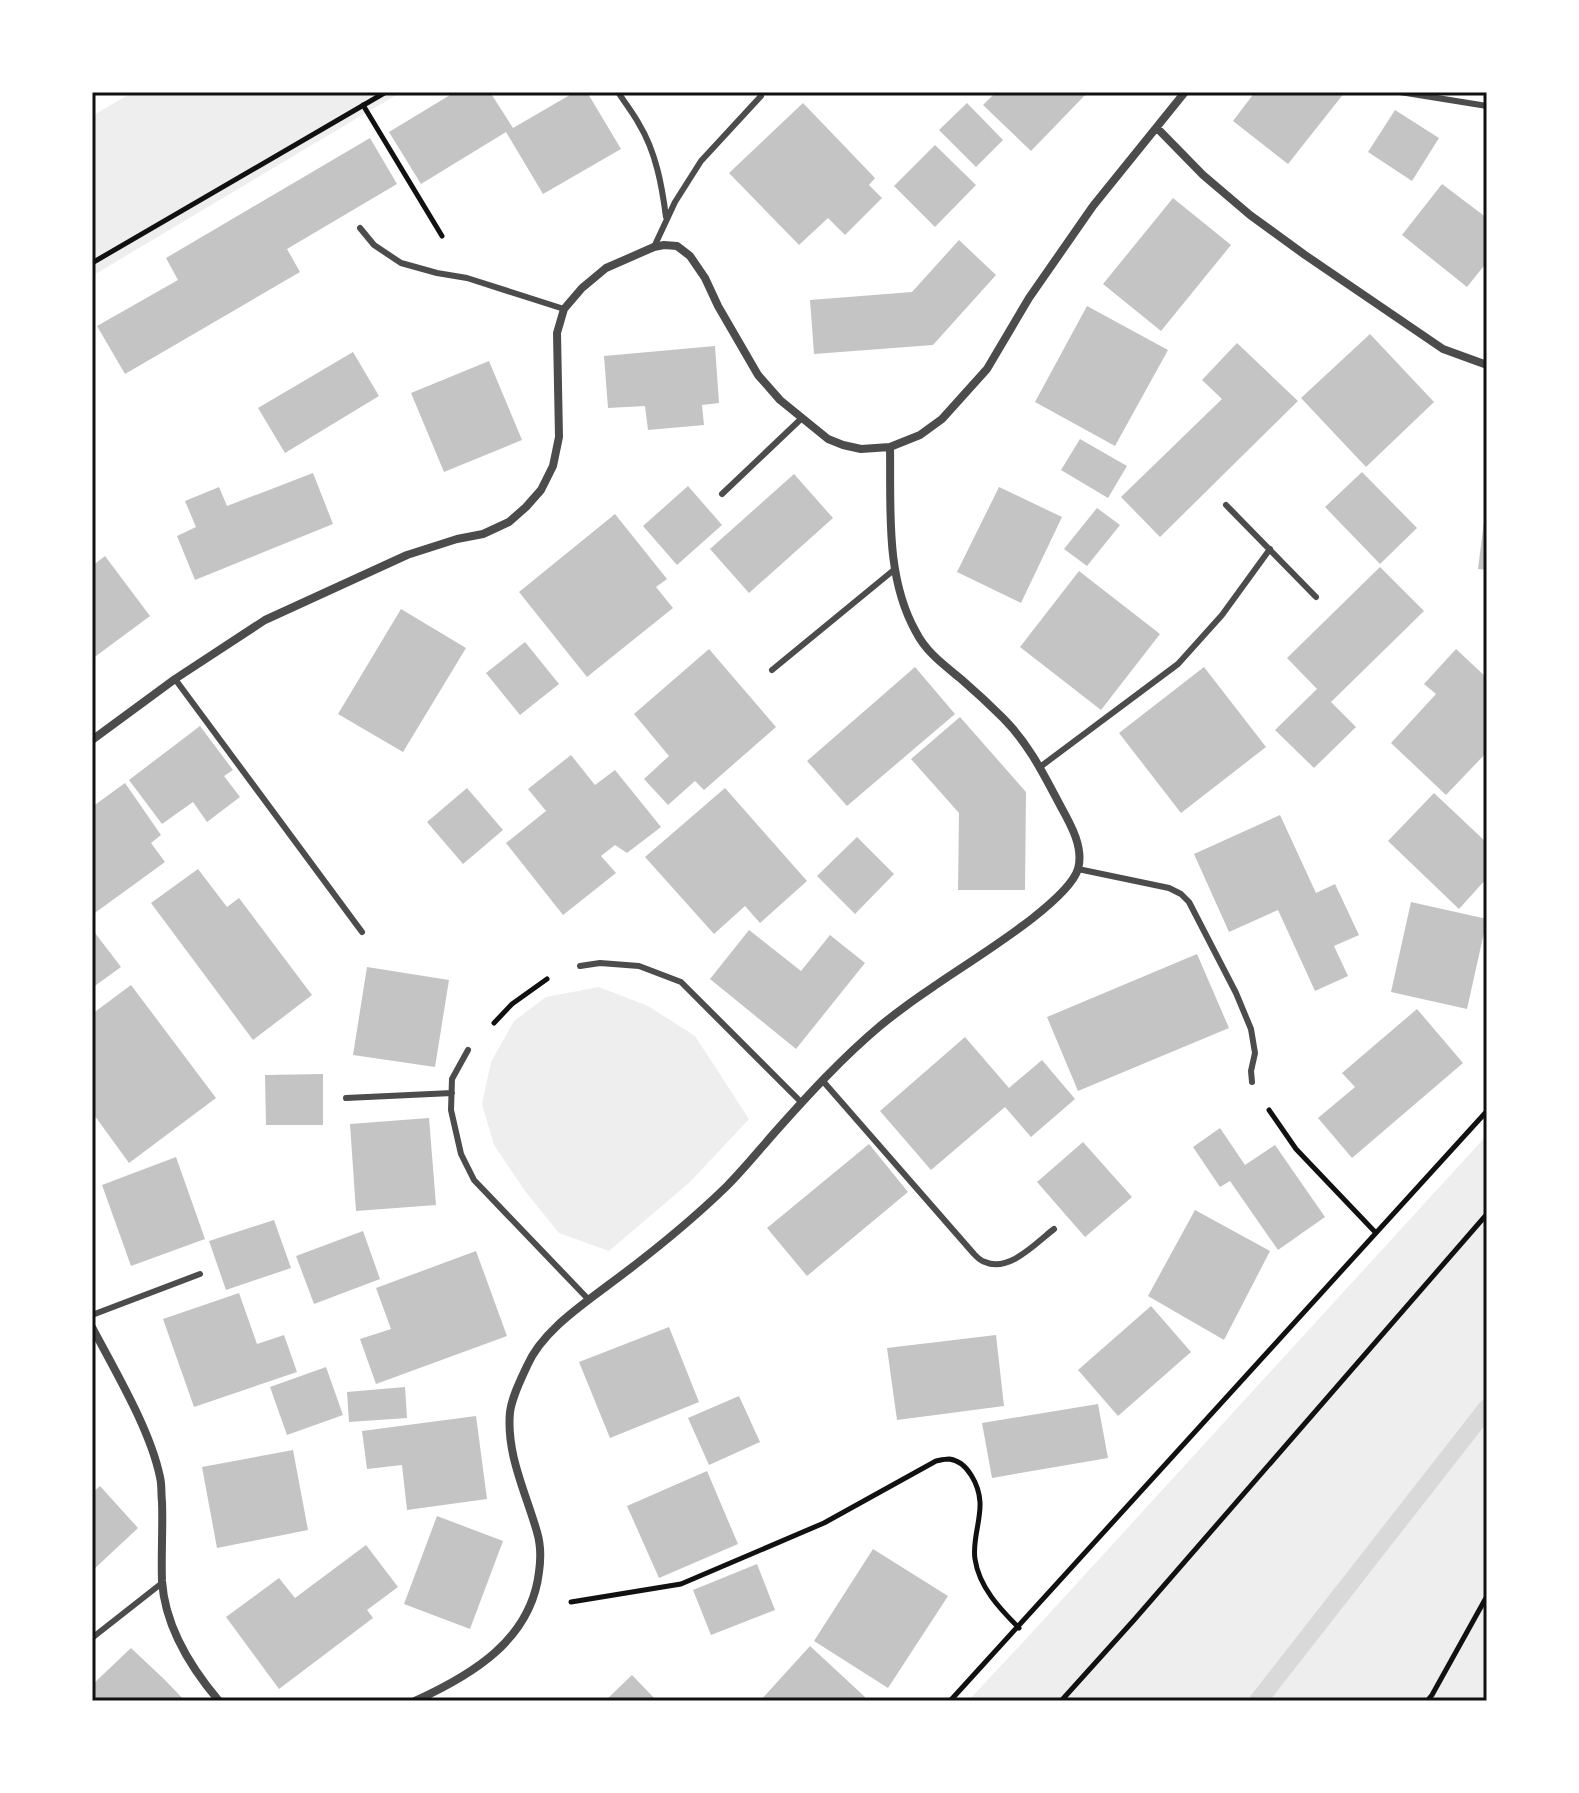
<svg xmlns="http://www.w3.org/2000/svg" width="1579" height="1793" font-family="'Fira Sans Condensed',sans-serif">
  <rect width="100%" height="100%" fill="#fff"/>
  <path fill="#eee" d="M133 92H401L92 276V116Z
    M599 987 648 1006 695 1036 749 1119 690 1182 609 1251 559 1233 525 1191 494 1145 482 1104 491 1062 514 1021 546 997Z
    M1487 1135V1701H968L1026 1639Z"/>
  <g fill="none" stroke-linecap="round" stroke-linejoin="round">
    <path stroke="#d9d9d9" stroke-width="18" d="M1258 1701 1487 1408"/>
  </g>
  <path fill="#c4c4c4" d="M455 92H490L513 128 575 92H587L621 149 543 194 506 132 421 184 389 132Z
    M996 92H1088L1031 151 983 105Z
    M1255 92H1345L1288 164 1233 121Z
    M803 103 875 178 869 185 882 198 845 235 828 218 799 245 729 173Z
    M967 103 1003 140 976 167 939 130Z
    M1395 110 1439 138 1412 181 1368 152Z
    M370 138 397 184 287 249 300 272 125 374 97 326 178 280 166 258Z
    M935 145 976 185 935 227 894 186Z
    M1442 184 1487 218V262L1467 287 1402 235Z
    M1173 198 1231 245 1161 331 1103 284Z
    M959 240 996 275 933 345 814 354 810 300 912 292Z
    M1087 306 1168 350 1115 446 1035 402Z
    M1370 334 1434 402 1366 467 1301 398Z
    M1237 343 1298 401 1160 537 1121 497 1222 399 1202 380Z
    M715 346 719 403 702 405 704 425 648 430 645 406 608 408 604 356Z
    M353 352 379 396 285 453 258 408Z
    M489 361 522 440 444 472 411 393Z
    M1080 439 1127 466 1108 498 1061 470Z
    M1362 472 1417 528 1380 564 1325 507Z
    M313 473 333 524 195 580 177 536 196 527 185 501 219 487 227 506Z
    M794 474 833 518 749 593 710 549Z
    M688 486 722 525 677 565 643 526Z
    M999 487 1062 517 1021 603 957 572Z
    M1097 508 1120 525 1087 566 1064 549Z
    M1485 513H1487V570L1478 569Z
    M615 514 667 579 656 587 673 608 587 677 519 592Z
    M105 556 150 616 92 659V566Z
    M1380 567 1424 611 1331 702 1356 727 1314 768 1275 730 1317 689 1287 658Z
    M1079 571 1160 634 1101 710 1020 647Z
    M401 609 466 648 403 752 338 714Z
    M525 642 559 684 520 715 486 673Z
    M709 649 776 727 704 790 695 781 668 805 644 779 669 756 634 714Z
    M1456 649 1487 678V752L1446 795 1391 743 1436 694 1424 684Z
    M915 667 955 714 847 806 807 761Z
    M1204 667 1266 747 1181 813 1119 733Z
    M960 717 1026 792 1025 890H958L959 813 911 759Z
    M200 726 233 770 224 776 240 797 207 822 193 802 162 824 129 780Z
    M571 755 595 785 615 770 661 827 627 853 615 845 601 856 616 873 563 915 506 843 546 811 528 789Z
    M125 783 161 835 151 843 165 862 92 915V807Z
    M467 788 503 830 463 864 427 822Z
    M725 788 807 881 760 923 745 906 714 934 645 857Z
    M1434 793 1487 843V878L1459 909 1388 841Z
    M1280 815 1316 893 1335 884 1359 935 1334 946 1348 976 1315 991 1278 910 1229 932 1194 854Z
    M857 837 894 874 855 914 817 876Z
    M198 869 227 907 239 898 312 995 253 1040 151 903Z
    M1411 902 1487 919 1467 1009 1391 992Z
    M92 929 121 967 92 988Z
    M749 930 801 971 830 935 865 963 796 1049 710 979Z
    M1197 954 1229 1028 1078 1091 1047 1017Z
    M367 967 449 980 435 1067 353 1055Z
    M131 985 216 1098 129 1163 92 1112V1014Z
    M1417 1009 1463 1063 1352 1158 1318 1118 1355 1087 1342 1073Z
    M965 1037 1009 1088 1042 1060 1075 1099 1031 1137 1005 1107 931 1170 880 1111Z
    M323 1074V1125H266L265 1075Z
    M429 1118 436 1205 356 1211 350 1124Z
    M1220 1128 1245 1165 1275 1145 1325 1217 1278 1250 1230 1181 1220 1187 1193 1147Z
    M1083 1142 1132 1197 1085 1237 1037 1182Z
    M869 1144 908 1192 807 1276 767 1228Z
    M176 1157 205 1239 131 1266 102 1185Z
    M1195 1210 1270 1251 1224 1340 1148 1296Z
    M274 1220 291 1268 226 1290 209 1241Z
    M363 1231 380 1279 314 1304 296 1256Z
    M476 1251 507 1336 376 1384 360 1339 391 1329 376 1288Z
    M239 1293 257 1344 284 1335 297 1372 194 1407 163 1319Z
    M1151 1306 1191 1352 1118 1416 1078 1370Z
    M669 1327 699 1402 610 1438 579 1362Z
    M996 1335 1004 1406 897 1420 887 1348Z
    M326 1367 343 1415 287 1435 270 1387Z
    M405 1387 407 1418 349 1422 347 1392Z
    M739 1396 760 1442 709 1465 688 1418Z
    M1098 1404 1108 1458 992 1478 982 1423Z
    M476 1416 487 1499 407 1510 402 1465 367 1469 362 1431Z
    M293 1450 308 1530 217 1548 202 1467Z
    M707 1471 738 1544 659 1578 627 1506Z
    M100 1486 138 1528 92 1571V1493Z
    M437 1516 503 1541 470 1629 404 1604Z
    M366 1545 398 1587 367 1610 373 1618 279 1689 226 1617 279 1578 295 1598Z
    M873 1549 948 1596 888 1688 814 1641Z
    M757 1564 775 1610 711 1635 693 1590Z
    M810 1646 865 1697 862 1701H760Z
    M131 1648 166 1681 185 1701H92V1685Z
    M632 1675 657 1701H605Z"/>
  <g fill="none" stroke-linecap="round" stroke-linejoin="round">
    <path stroke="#111" stroke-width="5" d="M363 105 442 236
      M92 263 386 92
      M494 1023 512 1004 547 979
      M1269 1110 1296 1149 1376 1233
      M571 1602 681 1584 824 1523 936 1461C941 1460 945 1459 949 1459 968 1461 979 1486 980 1502 981 1521 972 1541 975 1559 979 1587 1000 1609 1019 1628
      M950 1701 1487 1111
      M1061 1701 1134 1620 1487 1214
      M1427 1701 1432 1695 1487 1596"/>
    <path stroke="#4c4c4c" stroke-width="6" d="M618 92C625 103 633 113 639 124 656 152 662 186 666 217
      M1400 92 1487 106
      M360 228 374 245 401 263 437 273 467 278 564 309
      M654 247 675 202 701 161 761 96
      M722 494 802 418
      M1226 505 1316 597
      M772 670 895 569
      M175 679 362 932
      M1040 767 1178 664 1222 615 1270 549
      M1078 869 1169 888 1181 894 1189 902 1236 993 1251 1029 1255 1053 1251 1071 1252 1082
      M580 966 600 963 639 966 681 982 801 1102
      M468 1050 452 1079 451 1110 461 1154 474 1180 589 1300
      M822 1080 974 1254C977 1257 980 1261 985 1262 1009 1273 1037 1242 1054 1229
      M346 1098 452 1093
      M92 1315 200 1274
      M92 1638 162 1583"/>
    <path stroke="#4c4c4c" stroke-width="8" d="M1157 128 1203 175 1250 215 1305 255 1443 349 1487 365
      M92 740 175 679 265 620 407 555 457 539 483 534 509 522 526 507 541 490 553 466 559 437 557 333 564 309 582 288 606 268 654 247 664 245 677 246 690 256 705 278 718 306 758 375 780 400 828 439 843 445 861 449 890 447 920 435 942 419 987 369 1029 298 1093 206 1185 92
      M92 1327C115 1371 150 1429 160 1477 162 1485 161 1494 162 1502 163 1528 161 1555 162 1581 165 1626 191 1668 219 1701
      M415 1701C472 1675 531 1640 539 1572 541 1558 541 1545 537 1532 526 1493 506 1454 510 1412 512 1397 520 1381 527 1366 541 1333 579 1307 607 1286 649 1255 689 1223 727 1186 744 1169 760 1149 776 1131 809 1094 842 1058 880 1026 897 1012 915 999 933 987 965 964 1067 904 1078 869 1084 848 1071 825 1061 807 1044 775 1029 744 1003 718 990 705 976 692 961 679 944 665 926 652 916 632 885 577 891 509 890 447"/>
  </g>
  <rect width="1579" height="1793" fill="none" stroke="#ffffff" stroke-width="188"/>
  <rect x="94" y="94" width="1391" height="1605" fill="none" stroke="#111" stroke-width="3"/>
</svg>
